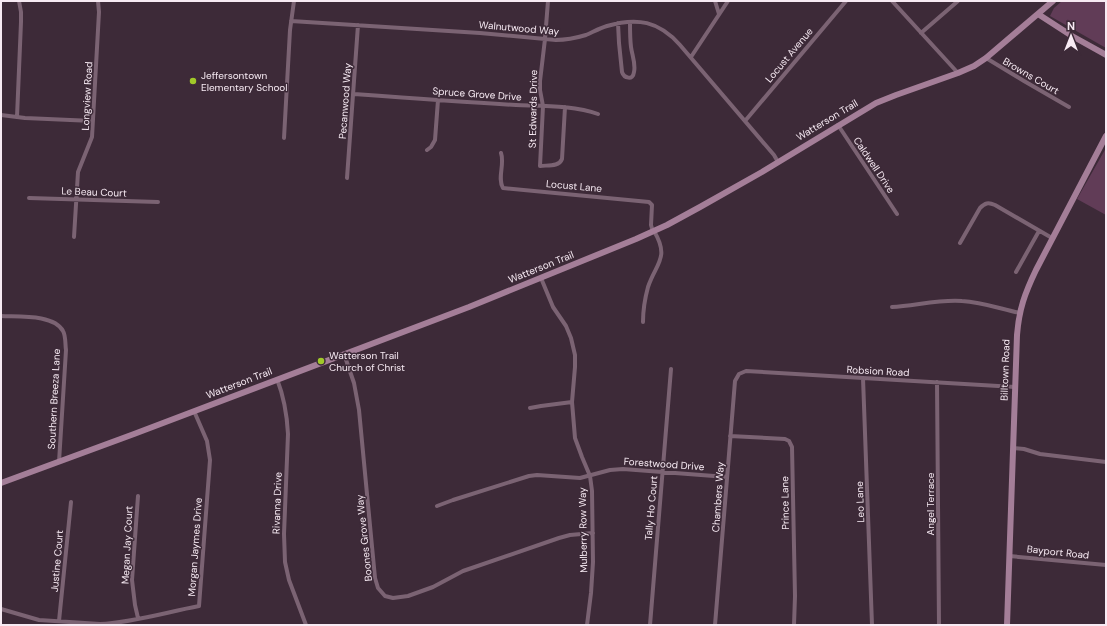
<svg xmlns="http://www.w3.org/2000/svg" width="1107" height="626" font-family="'DM Sans',sans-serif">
  <rect width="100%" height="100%" fill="#3d2a38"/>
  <path fill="#613c57" d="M1062 1H1106V48L1050 16 1054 8Z
    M1106 148V215L1077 199Z"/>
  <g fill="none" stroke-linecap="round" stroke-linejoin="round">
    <path stroke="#7b6373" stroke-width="4" d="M548 1 545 39 540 81V90L543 106 540 166C548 165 559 167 562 159L565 107
      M715 1 719 14
      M892 1 958 73
      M291 21 480 33 556 40C567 40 576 38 586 35 593 32 600 28 607 26 637 17 659 21 680 45L774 155 778 162
      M618 23 619 43 622 72C624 78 633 81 634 72 636 64 632 55 631 47 630 39 630 31 630 22
      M921 33 958 1
      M691 57 728 1
      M986 58 1024 81 1069 107
      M354 94C408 98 462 102 516 105 541 106 575 105 598 114
      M1 115 25 118 93 121
      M17 117 21 22V12L19 1
      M745 121 846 1
      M838 125 897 214
      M284 138 290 30 294 1
      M427 150 431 147 435 140 438 100
      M501 153C505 164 497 178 503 188L649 202 652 205 651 225 653 232
      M347 178 358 25
      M29 198 158 202
      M74 237 78 172 92 137 99 12 98 1
      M960 243 980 208C985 203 988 202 995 205L1052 238
      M1016 272 1039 231
      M541 278 553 307 566 326 571 338 575 355V367L572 402 575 438 582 457 590 476 592 491 593 562 591 593 587 625
      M892 307C914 306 940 299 962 301 982 302 1001 309 1020 313
      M1 316C18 317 54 314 63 331 66 336 65 344 66 350L59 462
      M643 322C643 311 645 298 648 287 656 263 670 258 654 231
      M344 354 354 383 359 410 375 578 378 588 385 596 393 598 408 596 433 587 463 571 559 538 570 535 593 533
      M863 378 872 625
      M277 379C284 397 287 414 288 434L284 534 285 562 289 580 306 625
      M937 382 939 625
      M530 408 541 406 572 402
      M730 436 785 439 789 441 792 447 795 596 794 625
      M1013 448 1024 449 1040 454 1106 462
      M138 496 132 580 135 605 138 618
      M437 506 453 500 529 476 537 475 580 478 610 470 623 469 727 477
      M1009 556 1106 565
      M1 609 39 620 100 624C131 623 167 612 199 606L210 460 207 441 194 411
      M59 621 71 502
      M650 625 671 369
      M715 625 735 381 739 374 746 371 1015 387"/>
    <path stroke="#a47e98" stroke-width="6" d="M1038 14 1072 36 1106 55
      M1 483 134 434 469 307 636 239 667 225 700 207 762 172 876 103 896 95 958 73 974 66 986 58 1053 1
      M1007 625 1017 335C1019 309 1025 293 1036 270L1106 136"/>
  </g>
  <g fill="#a1c929" stroke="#3d2a38" stroke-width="1.5">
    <circle cx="193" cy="81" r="4"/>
    <circle cx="321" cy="361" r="4"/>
  </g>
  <g text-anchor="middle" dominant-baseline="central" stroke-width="3" stroke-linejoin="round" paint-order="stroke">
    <g font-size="10" fill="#f7eaf3" stroke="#3d2a38">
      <text transform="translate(519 28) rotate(5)">Walnutwood Way</text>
      <text transform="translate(789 55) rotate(-50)">Locust Avenue</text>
      <text transform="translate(1031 76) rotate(30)">Browns Court</text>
      <text transform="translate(477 94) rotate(4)">Spruce Grove Drive</text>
      <text transform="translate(87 96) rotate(-87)">Longview Road</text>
      <text transform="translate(345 101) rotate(-86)">Pecanwood Way</text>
      <text transform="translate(533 109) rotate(-89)">St Edwards Drive</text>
      <text transform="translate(827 120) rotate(-31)">Watterson Trail</text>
      <text transform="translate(874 165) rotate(56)">Caldwell Drive</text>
      <text transform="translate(574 186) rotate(5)">Locust Lane</text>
      <text transform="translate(94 192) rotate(2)">Le Beau Court</text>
      <text transform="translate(541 267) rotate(-22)">Watterson Trail</text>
      <text transform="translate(1005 370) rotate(-88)">Billtown Road</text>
      <text transform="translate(878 371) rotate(3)">Robsion Road</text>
      <text transform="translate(239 383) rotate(-21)">Watterson Trail</text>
      <text transform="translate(54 399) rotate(-87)">Southern Breeza Lane</text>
      <text transform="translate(664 464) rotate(4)">Forestwood Drive</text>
      <text transform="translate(718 497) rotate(-86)">Chambers Way</text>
      <text transform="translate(860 502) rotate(-92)">Leo Lane</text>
      <text transform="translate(277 503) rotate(-88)">Rivanna Drive</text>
      <text transform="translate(785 503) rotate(-91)">Prince Lane</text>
      <text transform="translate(930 504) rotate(-90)">Angel Terrace</text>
      <text transform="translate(651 508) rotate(-85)">Tally Ho Court</text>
      <text transform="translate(583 530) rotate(-91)">Mulberry Row Way</text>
      <text transform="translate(364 538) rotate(-96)">Boones Grove Way</text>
      <text transform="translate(127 545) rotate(-87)">Megan Jay Court</text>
      <text transform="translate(195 547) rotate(-86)">Morgan Jaymes Drive</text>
      <text transform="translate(1058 552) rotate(6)">Bayport Road</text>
      <text transform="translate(57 561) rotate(-85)">Justine Court</text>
    </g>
    <g font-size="10" fill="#f7eaf3" stroke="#3d2a38" text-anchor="start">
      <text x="201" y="75">Jeffersontown<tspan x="201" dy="12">Elementary School</tspan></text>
      <text x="329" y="355">Watterson Trail<tspan x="329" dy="12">Church of Christ</tspan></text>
    </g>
  </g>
  <rect width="1107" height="626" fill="none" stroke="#f7eaf3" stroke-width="4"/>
  <g transform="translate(1071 36)" stroke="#3d2a38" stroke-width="3" paint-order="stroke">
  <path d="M0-3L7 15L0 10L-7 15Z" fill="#f7eaf3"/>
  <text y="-6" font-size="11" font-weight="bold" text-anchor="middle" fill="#f7eaf3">N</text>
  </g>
</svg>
